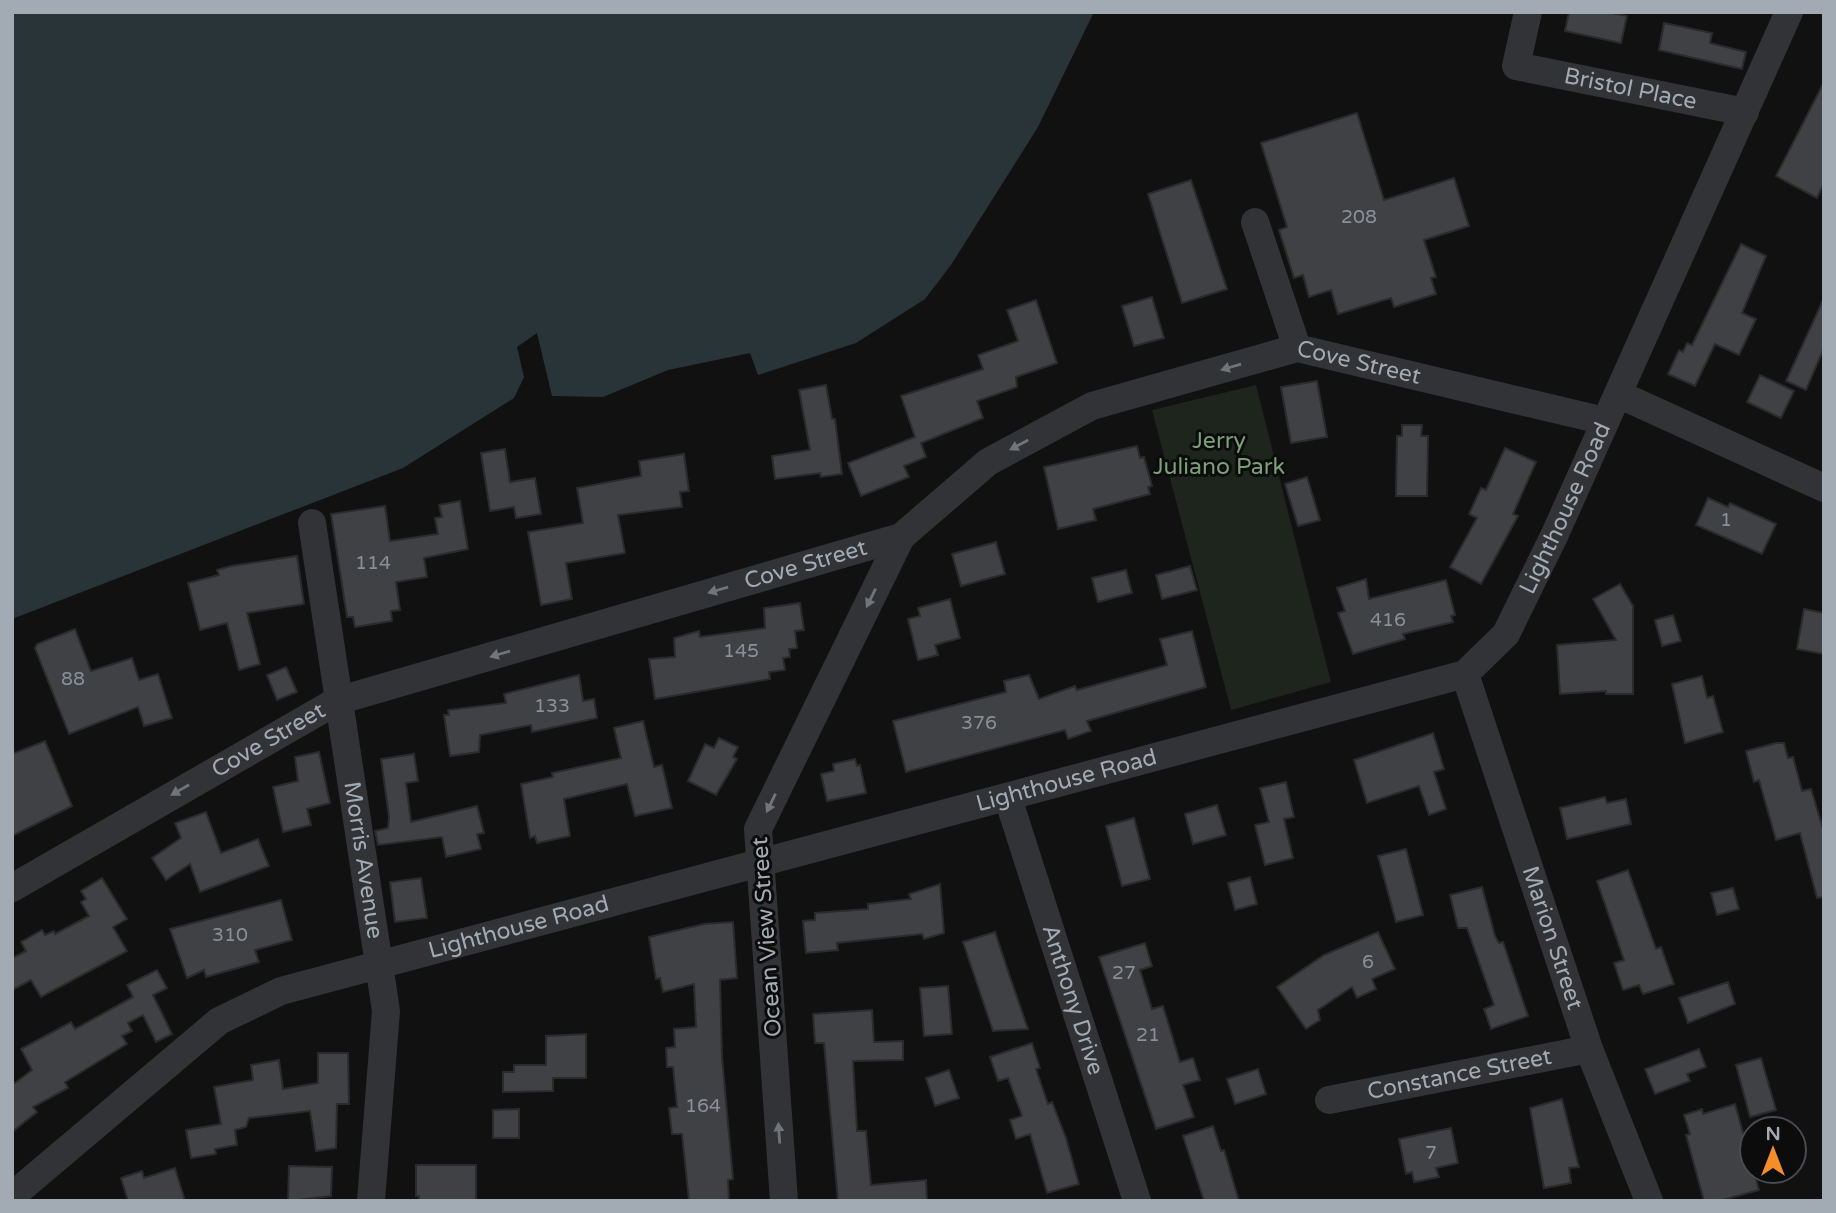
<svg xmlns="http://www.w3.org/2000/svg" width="1836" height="1213" font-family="'Varela Round',sans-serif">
  <rect width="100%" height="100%" fill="#111112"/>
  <path fill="#1d251d" d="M1256 385 1331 682 1231 710 1152 410Z"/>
  <path fill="#293438" d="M12 12H1094L1038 127 951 265 925 299 856 343 758 375 750 353 668 370 603 397 552 396 537 333 517 347 524 377 514 398 403 468 12 619Z"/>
  <path fill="#404145" stroke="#2b2b2e" stroke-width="2" d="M1569 12H1607L1627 16 1621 43 1565 31Z
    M1664 23 1712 33 1710 43 1746 52 1742 69 1659 50Z
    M1824 82V183L1817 198 1776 176Z
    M1357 113 1384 200 1454 178 1469 226 1424 240 1436 277 1431 278 1436 294 1394 307 1391 298 1338 314 1331 290 1309 297 1303 275 1294 278 1279 230 1287 227 1261 143Z
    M1191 180 1227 289 1182 303 1148 194Z
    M1741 244 1766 256 1742 313 1756 319 1739 355 1715 344 1695 386 1668 374 1679 350 1683 352 1687 343 1692 345Z
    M1152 297 1164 338 1134 346 1122 306Z
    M1824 298V348L1806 390 1786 381Z
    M1036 300 1057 363 1016 377 1017 387 977 401 983 418 921 443 926 457 904 466 909 477 861 496 848 463 915 437 901 396 983 369 978 355 1018 341 1007 310Z
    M1760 375 1794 391 1781 418 1747 402Z
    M1317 381 1327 437 1291 443 1281 387Z
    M826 385 832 419H835L842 474 821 477 820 473 775 479 772 456 810 450 799 390Z
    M1402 425H1422L1421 436H1428L1427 496H1396L1397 436H1402Z
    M1137 446 1140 458 1144 457 1152 486 1148 487 1150 494 1093 509 1096 520 1058 529 1044 467Z
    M1505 448 1536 462 1513 514 1518 516 1481 584 1450 567 1477 518 1469 514 1481 488 1486 490Z
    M505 449 510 482 535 478 541 514 516 518 514 507 490 511 481 453Z
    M684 454 689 491 680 492 682 507 618 515 625 553 566 563 572 599 541 605 528 532 583 523 577 488 641 476 639 461Z
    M1307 477 1320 520 1298 526 1285 484Z
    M1708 498 1728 507 1730 503 1776 524 1762 554 1696 525Z
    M460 501 468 549 424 558 427 577 396 582 400 610 391 611 392 621 355 627 353 617H347L331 514 385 506 390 541 438 534 435 518 442 517 439 505Z
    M996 542 1005 574 961 586 952 554Z
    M297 556 304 604 247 613 260 664 239 670 227 623 200 630 188 583 219 575 217 570 231 566Z
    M1190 566 1197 590 1162 599 1156 575Z
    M1126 570 1132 593 1098 602 1092 578Z
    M1366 579 1369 599 1446 580 1455 615 1451 616 1453 622 1403 634 1405 639 1353 654 1338 613 1345 611 1337 588Z
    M1620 584 1633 606V694H1606V691L1560 694 1557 645 1616 640 1593 599Z
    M950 599 960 638 935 645 938 655 918 660 908 619 920 616 918 608Z
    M800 603 804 630 795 631 797 648 789 649 790 657 783 658 785 670 769 672 770 679 655 699 649 659 675 657 674 638 699 631 700 637 765 628 764 608Z
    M1804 609 1824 613V654L1797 649Z
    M1673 615 1681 641 1662 646 1655 620Z
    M75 629 91 671 132 658 139 680 158 674 172 718 144 726 138 707 69 734 35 648 37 644Z
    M1192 631 1206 687 1087 721 1091 731 1068 739 1065 730 906 772 893 721 1006 692 1004 681 1029 675 1039 699 1075 686 1077 690 1167 665 1160 639Z
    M286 667 297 692 277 700 267 675Z
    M579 675 583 701 594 699 597 718 532 732 531 725 480 735 479 752 450 756 444 715H449L448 710 506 703 504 694Z
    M1702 676 1707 698 1713 696 1723 732 1685 743 1672 684Z
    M643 721 654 767 662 765 672 808 635 816 627 784 564 799 570 836 537 843 535 836 530 838 521 784 553 777 552 773 621 758 614 728Z
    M1433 733 1444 769 1434 772 1446 809 1429 815 1419 786 1367 803 1354 760Z
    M719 738 738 747 733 757 737 759 716 795 688 781 705 744 714 748Z
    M45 741 72 806 12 836V754Z
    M1776 743H1784L1788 758 1793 757 1802 791 1811 789 1824 832V897L1817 898 1800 833 1776 840 1759 780 1754 782 1746 751Z
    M319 752 330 803 307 809 311 825 283 832 273 787 298 781 295 757Z
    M414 754 418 781 406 783 411 822 477 806 484 833 477 834 481 849 446 857 442 837 378 845 375 831 388 828 389 817 381 759Z
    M855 759 857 766 860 765 866 793 827 801 821 774 834 771 833 764Z
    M1286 782 1294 817 1284 819 1293 858 1265 865 1255 825 1269 822 1260 788Z
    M1605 797 1607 803 1626 799 1631 824 1567 839 1560 808Z
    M1217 805 1226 835 1193 844 1185 814Z
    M206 812 221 853 258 839 269 866 200 892 190 864 166 880 152 858 181 838 175 823Z
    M1134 818 1150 879 1122 886 1106 826Z
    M1406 849 1423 915 1396 922 1378 856Z
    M1628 870 1656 949 1661 947 1674 984 1643 994 1639 985 1623 990 1614 963 1624 960 1597 881Z
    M1250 877 1257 904 1235 910 1228 883Z
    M102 878 127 919 113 927 127 951 41 997 31 980 12 990V958L26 951 21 942 42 930 45 935 54 931 55 934 89 916 81 902 86 899 81 891Z
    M421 878 427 918 395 922 390 882Z
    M940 884 944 933 924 939 922 934 837 943 838 950 806 953 803 921 815 920V913L868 909V904L911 899 909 894Z
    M1482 887 1495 936 1499 943 1503 942 1528 1016 1491 1029 1484 1009 1494 1005 1467 928H1458L1450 895Z
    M1733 888 1739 909 1717 915 1711 893Z
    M281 900 292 940 255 950 259 962 206 977 204 970 187 978 170 929Z
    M733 922 737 978 720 980 722 1057 733 1179 728 1180 729 1201H689L682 1134H672L669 1108 677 1107 673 1067H667L666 1048 675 1047 674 1029 696 1027 694 984 663 992 660 978 656 979 649 937 704 924Z
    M995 932 1010 977 1028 1029 993 1031 963 942Z
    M1378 932 1395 969 1372 979 1376 989 1357 998 1352 987 1318 1010 1320 1020 1306 1029 1277 987 1324 955Z
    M1145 943 1152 966 1140 970 1152 1009 1163 1006 1180 1062 1193 1058 1200 1080 1183 1085 1194 1117 1156 1129 1099 957Z
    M157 970 167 988 153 995 172 1034 156 1042 143 1015 128 1023 132 1031 122 1036 127 1044 65 1082 68 1088 33 1107 37 1112 12 1132V1080L15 1083 32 1070 21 1049 71 1022 75 1029 133 997 127 985Z
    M1728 982 1735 1004 1688 1023 1679 998Z
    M948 986 952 1034 924 1036 920 988Z
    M872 1010 874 1042 903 1041V1060L853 1061 857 1131H866L871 1185 926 1180 927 1201H838L824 1043H815L813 1014Z
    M586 1034V1078H553V1091L503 1092V1072H514V1065H546V1036Z
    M1032 1043 1040 1068 1036 1069 1048 1104 1052 1102 1066 1138 1079 1184 1047 1193 1030 1134 1016 1139 1010 1120 1022 1116 1008 1078 998 1081 990 1057Z
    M1699 1049 1706 1067 1687 1074 1690 1081 1655 1094 1645 1069Z
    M318 1053H348L349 1104H337L336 1148 316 1151 310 1111 249 1118 246 1127 235 1130 237 1145 215 1149 216 1154 191 1158 186 1130 221 1124 214 1087 253 1080 251 1065 279 1060 283 1089 318 1083Z
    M1761 1058 1776 1110 1750 1117 1736 1065Z
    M1258 1069 1266 1094 1235 1104 1227 1079Z
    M949 1070 959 1098 935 1106 926 1078Z
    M1562 1099 1579 1167 1569 1168 1571 1183 1544 1188 1530 1108Z
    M1735 1104 1759 1190 1719 1201H1704L1686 1135 1690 1134 1684 1115 1702 1109 1703 1114Z
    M519 1109V1138H493V1110Z
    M1213 1126 1221 1151 1224 1150 1239 1201H1204L1183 1136Z
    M1451 1128 1458 1163 1436 1168 1439 1177 1414 1182 1412 1172 1406 1174 1399 1139Z
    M416 1165H476V1201H419V1196H416Z
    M289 1166 332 1167 331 1196 288 1201Z
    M175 1168 185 1201H128L121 1178 142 1171 144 1178Z"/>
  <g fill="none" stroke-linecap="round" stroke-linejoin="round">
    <g stroke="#323337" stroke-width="28">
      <path id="s1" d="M1528 12 1516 66 1745 112"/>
      <path d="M1255 222 1297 348"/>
      <path d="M1618 394 1824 488"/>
      <path id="s2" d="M312 523 386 1011 371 1201"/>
      <path id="s3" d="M1465 674 1589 1049 1649 1201"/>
      <path id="s4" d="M1008 798 1137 1201"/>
      <path id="s5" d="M12 888 337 701 901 537 988 462 1092 406 1297 348 1605 421"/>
      <path id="s6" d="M1329 1100 1589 1049"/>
      <path id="s7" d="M12 1196 219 1021 281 991 1465 674 1506 634 1555 534 1789 12"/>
      <path d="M784 1201 758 829 901 537"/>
    </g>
  </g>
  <defs><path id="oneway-solid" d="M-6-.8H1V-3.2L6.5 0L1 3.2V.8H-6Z" transform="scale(1.75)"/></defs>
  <g fill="#70747b">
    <use href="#oneway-solid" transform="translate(1231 367) rotate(164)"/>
    <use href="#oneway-solid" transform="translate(1019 445) rotate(152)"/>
    <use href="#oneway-solid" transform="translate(718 590) rotate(164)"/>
    <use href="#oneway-solid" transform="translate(871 598) rotate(116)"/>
    <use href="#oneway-solid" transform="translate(500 654) rotate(164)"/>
    <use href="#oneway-solid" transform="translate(180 790) rotate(150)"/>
    <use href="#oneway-solid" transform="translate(771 803) rotate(116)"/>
    <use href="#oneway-solid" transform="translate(779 1133) rotate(-94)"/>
  </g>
  <g text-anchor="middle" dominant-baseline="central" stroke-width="6" stroke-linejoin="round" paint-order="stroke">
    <g font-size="19" fill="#8a9098">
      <text x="1359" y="217">208</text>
      <text x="1726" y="520">1</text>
      <text x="373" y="563">114</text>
      <text x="1388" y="620">416</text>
      <text x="741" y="651">145</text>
      <text x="73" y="679">88</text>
      <text x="552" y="706">133</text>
      <text x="979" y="723">376</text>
      <text x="230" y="935">310</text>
      <text x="1368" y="962">6</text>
      <text x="1124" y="973">27</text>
      <text x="1148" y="1035">21</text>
      <text x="703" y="1106">164</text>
      <text x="1431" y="1153">7</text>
    </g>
    <g font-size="23" fill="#a2aab3" stroke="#0c0c0d">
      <text stroke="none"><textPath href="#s1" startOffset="172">Bristol Place</textPath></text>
      <text stroke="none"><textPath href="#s5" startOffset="1472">Cove Street</textPath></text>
      <text stroke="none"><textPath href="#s7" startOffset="1762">Lighthouse Road</textPath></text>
      <text stroke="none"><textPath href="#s5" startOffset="863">Cove Street</textPath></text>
      <text stroke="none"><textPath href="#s5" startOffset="296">Cove Street</textPath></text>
      <text stroke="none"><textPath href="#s7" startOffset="1153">Lighthouse Road</textPath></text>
      <text stroke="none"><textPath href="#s2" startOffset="341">Morris Avenue</textPath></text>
      <text stroke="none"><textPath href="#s7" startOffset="586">Lighthouse Road</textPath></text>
      <text transform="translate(767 937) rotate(-94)">Ocean View Street</text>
      <text stroke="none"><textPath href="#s3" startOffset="278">Marion Street</textPath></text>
      <text stroke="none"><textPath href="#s4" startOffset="212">Anthony Drive</textPath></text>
      <text stroke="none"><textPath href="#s6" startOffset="133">Constance Street</textPath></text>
    </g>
    <g font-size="23" fill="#7c9f78" stroke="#0c0c0d">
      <text x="1219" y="441">Jerry<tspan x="1219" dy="26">Juliano Park</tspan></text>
    </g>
  </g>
  <rect width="1836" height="1213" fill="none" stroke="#a2aab3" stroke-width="28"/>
  <g transform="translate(1773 1150)"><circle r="33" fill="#0c0c0d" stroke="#484b4f" stroke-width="2"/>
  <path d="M0-5L12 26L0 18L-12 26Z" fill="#f38e28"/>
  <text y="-10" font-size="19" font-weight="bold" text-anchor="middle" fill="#a2aab3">N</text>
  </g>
</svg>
